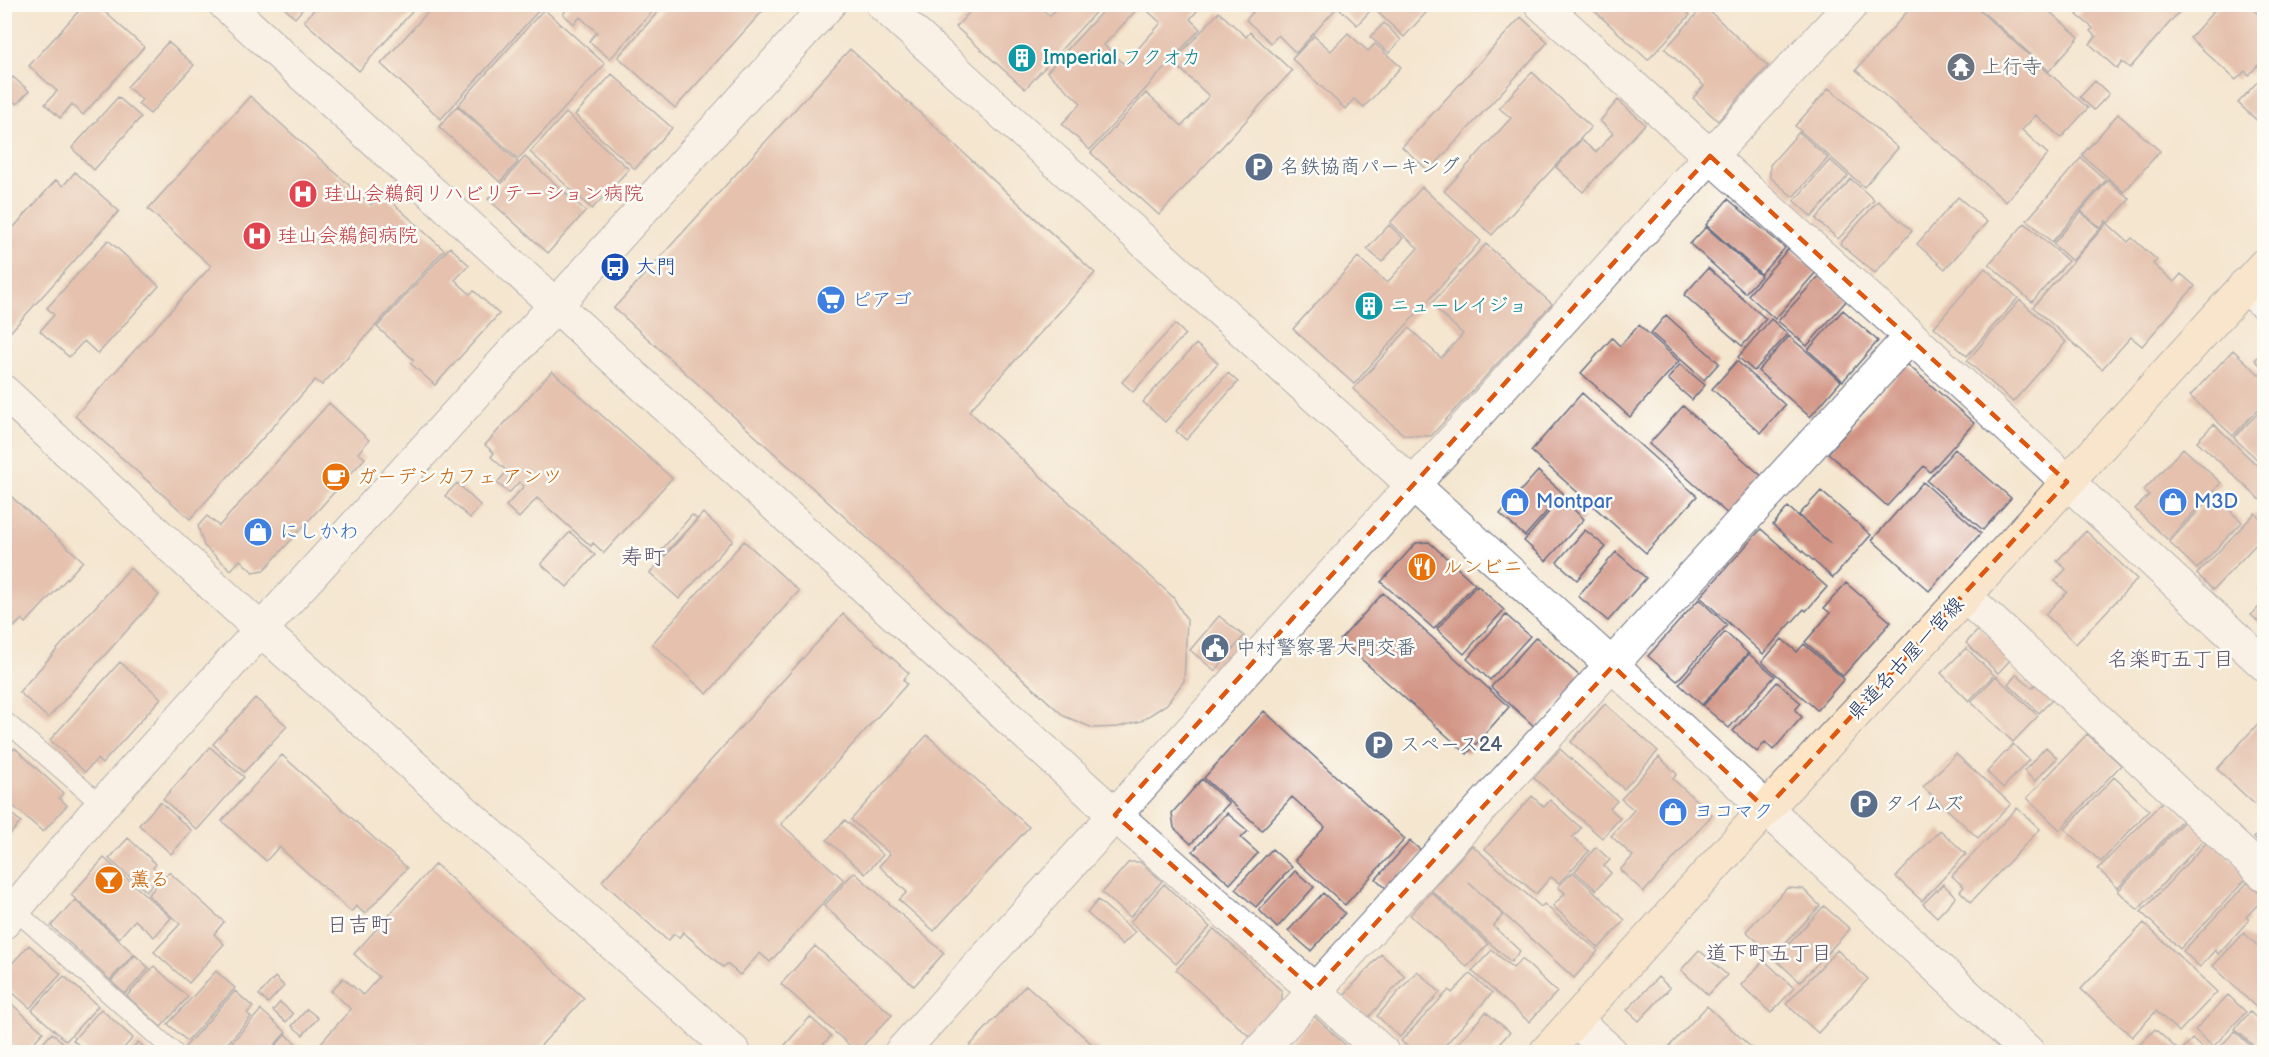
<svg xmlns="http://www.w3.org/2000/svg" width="2269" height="1057" font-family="'Balsamiq Sans','Klee One',sans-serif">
  <rect width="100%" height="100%" fill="#fdfcf7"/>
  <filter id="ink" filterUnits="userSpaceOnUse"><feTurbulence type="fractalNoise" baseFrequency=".0167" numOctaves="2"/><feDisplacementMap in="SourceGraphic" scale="12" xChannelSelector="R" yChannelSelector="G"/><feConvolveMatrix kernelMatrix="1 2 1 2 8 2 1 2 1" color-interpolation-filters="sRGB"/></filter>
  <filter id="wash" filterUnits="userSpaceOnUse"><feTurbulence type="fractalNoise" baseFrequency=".008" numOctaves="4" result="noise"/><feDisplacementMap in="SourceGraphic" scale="24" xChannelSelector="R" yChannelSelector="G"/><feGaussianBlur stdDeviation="1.35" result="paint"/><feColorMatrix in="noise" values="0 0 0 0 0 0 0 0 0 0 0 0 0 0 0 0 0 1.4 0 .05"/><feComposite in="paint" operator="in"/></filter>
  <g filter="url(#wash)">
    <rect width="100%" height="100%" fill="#f4e6cf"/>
    <g id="blocks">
      <path fill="#d29585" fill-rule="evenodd" d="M85 4H96L144 47 83 115 72 104 60 118 45 104 57 91 29 66Z
        M280 4H307L295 18Z
        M319 4H419L359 71 304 21Z
        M435 4H536L540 9 441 119 381 64Z
        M566 4H659L610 59 589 41 597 32 580 17 574 24 563 14 569 7Z
        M665 4H769L675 108 618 57Z
        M977 4H1037L1050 16 1061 4H1103L1025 89 956 27Z
        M1109 4H1203L1190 19 1200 29 1090 150 1062 124 1081 103 1047 72ZM1141 5 1161 23 1124 64 1104 45Z
        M1244 4H1340L1296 53 1278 35 1271 43 1246 20 1253 12Z
        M1344 4H1363L1370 11 1357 25 1340 9Z
        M1369 4H1434L1404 37Z
        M1587 4H1678L1690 15 1648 60Z
        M1914 4H1972L2088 108 2061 138 2036 115 2022 130 2048 154 2006 202 1856 70Z
        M1974 4H2031L2039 11 2043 6 2079 37 2049 71Z
        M2075 4H2186L2130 68 2122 62 2117 69 2090 44 2096 37 2090 31 2093 28 2077 15 2082 10Z
        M2220 4H2248L2258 14 2264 7V71L2258 65 2249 75 2245 71 2236 80 2190 38Z
        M1704 6 1768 66 1718 121 1693 98 1704 86 1665 49Z
        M544 9 605 64 518 159 458 105Z
        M1219 12 1246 37 1250 32 1292 71 1159 215 1091 153 1146 93 1182 126 1209 96 1173 62Z
        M1521 17 1548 42 1429 171 1402 147Z
        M1384 23 1401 40 1389 53 1370 37Z
        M1348 33 1368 51 1375 44 1401 67 1364 107 1354 99 1345 109 1292 59 1314 36 1331 51Z
        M168 42 194 65 150 114 138 104 142 100 127 87Z
        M850 49 1095 273 969 411 1173 597 1187 620 1184 681 1167 704 1141 721 1118 727 1093 728 1064 716 614 308Z
        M1532 72 1591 127 1492 235 1444 191 1511 118 1499 108Z
        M612 74 672 128 635 169 575 115Z
        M13 77 29 91 17 104 4 93V86Z
        M2095 81 2109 94 2094 110 2080 97Z
        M2258 81 2264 87V127L2238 103Z
        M1829 88 1898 148 1864 187 1795 126Z
        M250 96 371 205 382 193 444 250 322 385 315 380 190 519 75 416 211 266 148 209Z
        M118 97 141 117 94 170 72 148Z
        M1618 100 1645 124 1583 192 1556 167 1581 140 1596 152 1613 133 1600 121Z
        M457 106 518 162 500 182 439 127Z
        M566 113 629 169 592 209 530 152Z
        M2118 114 2160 151 2124 192 2082 155Z
        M1799 132 1828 158 1793 197 1770 177V165Z
        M525 157 586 211 548 253 488 199Z
        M2081 158 2106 180 2052 242 2027 220Z
        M1830 160 1848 176 1812 217 1794 201Z
        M75 172 119 211 4 339V238L56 180 63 186Z
        M1851 179 1874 200 1838 239 1816 219Z
        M2108 180 2130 199 2108 223 2106 221 2101 228 2081 211Z
        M1422 187 1481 241 1354 384 1293 329 1358 257 1387 283 1418 248 1390 223Z
        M1958 197 1987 222 1945 269 1917 244Z
        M1728 199 1785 248 1761 274 1706 225Z
        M1878 201 1912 231 1875 273 1840 244Z
        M2081 212 2100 229 2072 261 2053 244Z
        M2025 223 2068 261 2032 302 1989 264Z
        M2107 223 2128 242 2132 238 2157 260 2153 264 2174 282 2181 274 2195 286 2142 346 2131 337 2102 369 2033 307Z
        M1389 225 1403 238 1382 262 1367 249Z
        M1706 227 1761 276 1745 293 1690 244Z
        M108 240 159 286 98 354 84 341 69 357 40 331 54 315 47 308Z
        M1486 244 1552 304 1431 436 1404 435 1353 389 1409 328 1441 358 1463 334 1431 304Z
        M450 247 469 265 455 280 470 294 474 291 499 314 435 385 410 363 414 360 377 327Z
        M1789 248 1816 272 1775 319 1748 295Z
        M1708 268 1766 319 1742 346 1684 295Z
        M1985 268 2018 298 1967 356 1934 327Z
        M1819 276 1847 300 1807 346 1778 321Z
        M2020 300 2066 342 2013 402 1967 361Z
        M1843 310 1878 341 1843 381 1808 350Z
        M1666 315 1719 363 1704 380 1651 333Z
        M1771 319 1788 334 1754 371 1738 357Z
        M1175 324 1185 334 1133 392 1122 382Z
        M1639 325 1679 361 1630 417 1581 373 1612 338 1620 346Z
        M1789 336 1841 381 1810 417 1758 371Z
        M1196 344 1218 363 1165 422 1143 402Z
        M2233 350 2264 379V403L2233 436 2190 396Z
        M2264 350V369L2255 360Z
        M1737 361 1785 405 1761 433 1712 389Z
        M1680 364 1705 385 1692 400 1668 379Z
        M1907 364 1974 423 1930 472 1924 466 1887 506 1828 453Z
        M552 371 672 478 604 553 593 543 591 546 537 498 519 518 506 506 524 486 519 482 509 493 497 483 507 471 491 457 494 453 485 445Z
        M1228 373 1238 382 1186 440 1176 431Z
        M1582 393 1697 496 1646 553 1531 451Z
        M329 403 369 440 358 453 365 458 264 570 253 572 240 560 231 570 204 546 198 526 207 516 219 526Z
        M1683 406 1765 479 1731 517 1649 444Z
        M2259 412 2264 417V457L2260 462 2234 438Z
        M2214 424 2264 472V495L2260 500 2197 441Z
        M2183 448 2221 483 2168 540 2135 509 2149 495 2144 490Z
        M1955 449 2011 498 1983 530 1927 481Z
        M1538 471 1563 493 1525 536 1500 514Z
        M1923 482 1981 533 1929 591 1872 540Z
        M457 483 481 506 470 518 445 496Z
        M4 490 83 561 26 623 22 619 13 628 4 620Z
        M1821 491 1871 535 1833 578 1773 525 1788 507 1831 544 1799 515Z
        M2213 495 2242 522 2197 569 2169 542Z
        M1561 498 1584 519 1546 561 1524 541Z
        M703 513 733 540 679 599 650 573Z
        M2255 513 2264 522V536L2213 590 2197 574Z
        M692 515 697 519 660 559 657 555Z
        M1761 529 1827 587 1806 611 1804 609 1763 654 1700 597Z
        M1585 530 1606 547 1577 580 1557 562Z
        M2086 531 2137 579 2076 644 2045 614 2067 592 2055 581 2066 569 2057 561Z
        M570 532 595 555 567 587 541 564Z
        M744 541 799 591 707 694 652 644Z
        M1429 542 1475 584 1434 629 1381 582 1416 543Z
        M1616 552 1646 578 1608 621 1578 596Z
        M130 568 159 595 48 718 19 692Z
        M1846 583 1891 622 1843 676 1805 642 1830 613 1824 608Z
        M2264 584V595L2259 590Z
        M1477 585 1504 610 1464 654 1437 629Z
        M1383 593 1509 707 1467 754 1340 640Z
        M1699 599 1727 625 1677 681 1648 656Z
        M2264 602V627L2251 615Z
        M843 614 909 673 903 680 907 684 781 824 844 880 770 962 760 953 740 975 727 964 723 967 683 932 679 938 674 934 668 941 602 881Z
        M1506 615 1530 636 1490 680 1467 659Z
        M1219 616 1244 636 1215 671 1190 650Z
        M1980 628 2012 658 1998 673 1966 643Z
        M1725 632 1748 653 1702 705 1679 684Z
        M1536 637 1582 678 1536 728 1491 687Z
        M1782 639 1797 652 1804 644 1844 679 1817 710 1762 662Z
        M1966 648 1994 675 1969 701 1941 673Z
        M1749 654 1775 676 1729 728 1703 706Z
        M120 662 161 698 102 764 97 759 85 772 50 740Z
        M2017 674 2032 688 2038 681 2055 697 2039 713 2008 684Z
        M1996 676 2038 716 2013 742 1971 702Z
        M1777 682 1801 703 1795 710 1802 717 1773 750 1765 742 1757 752 1733 731Z
        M255 698 287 726 244 772 213 744Z
        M1605 704 1658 751 1624 789 1571 742Z
        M1264 711 1405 839 1345 905 1295 860 1325 827 1292 797 1262 830 1204 778Z
        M2264 717V813L2217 769Z
        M2087 734 2121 765 2060 830 2027 798Z
        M927 735 1029 827 934 931 899 900 907 892 879 866 890 854 851 820Z
        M2013 744 2029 760 2003 788 1987 772Z
        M210 747 244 777 197 830 163 799Z
        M2046 747 2057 758 2035 781 2024 771Z
        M4 748 10 753 15 748 63 793 59 798 67 805 43 832 4 798Z
        M1560 749 1617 801 1610 808 1620 818 1602 838 1534 778Z
        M1956 754 2011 804 1978 838 1923 787Z
        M282 755 407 868 365 914 356 906 351 912 279 847 266 861 222 821Z
        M1659 757 1677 774 1673 779 1712 815 1644 892 1620 870 1633 856 1611 836 1634 810 1621 799Z
        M2114 777 2149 810 2101 862 2065 829Z
        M1202 779 1229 803 1191 844 1174 828 1172 813Z
        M1532 796 1544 807 1550 800 1581 828 1573 837 1589 851 1559 883 1551 877 1536 894 1485 849Z
        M2165 799 2185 817 2118 888 2098 869Z
        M160 802 192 831 171 854 139 825Z
        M4 807 21 822 4 841Z
        M2017 808 2040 829 1971 902 1960 891 1964 887 1952 876Z
        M1227 813 1248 831 1241 838 1258 853 1230 884 1193 851Z
        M2187 818 2207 837 2138 910 2118 891Z
        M845 820 883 855 865 874 827 840Z
        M2264 827V848L2254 838Z
        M1940 830 1966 854 1922 901 1896 877Z
        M128 838 156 864 153 868 161 875 146 891 109 859Z
        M2210 839 2249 876 2180 949 2141 912Z
        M1410 841 1423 852 1388 890 1376 879Z
        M1472 845 1541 907 1544 904 1598 951 1574 978 1467 881 1503 915 1493 926 1520 951 1511 962 1431 890Z
        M1596 847 1610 860 1604 866 1611 873 1596 890 1575 871Z
        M1272 849 1292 867 1256 907 1235 889Z
        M104 858 171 918 154 937 135 920 119 938 71 895Z
        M1129 862H1140L1162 881 1130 917 1102 893Z
        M435 864 584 998 535 1052H327L319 1045 351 1009 331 991 343 978 363 995 379 977 354 954Z
        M1295 871 1314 887 1277 928 1259 910Z
        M169 872 224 922 214 934 224 944 189 983 154 952 180 924 148 895Z
        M854 872 944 953 914 986 824 906Z
        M1573 872 1625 920 1599 948 1553 906 1565 893 1558 887Z
        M2248 882 2264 898 2246 917 2249 920 2218 954 2215 950 2200 967 2183 951Z
        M1164 884 1210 927 1176 964 1130 922Z
        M1943 884 1956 897 1937 917 1923 904Z
        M1787 888 1803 889 1820 906 1773 956 1746 931Z
        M1431 892 1488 944 1467 967 1410 915Z
        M1323 893 1345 913 1311 951 1288 931Z
        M75 900 134 954 110 980 51 926Z
        M1098 900 1135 932 1122 945 1087 913Z
        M1824 906 1850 929 1800 982 1775 959Z
        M2144 923 2217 992 2179 1032 2156 1011 2132 1037 2081 989Z
        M1214 929 1282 991V1004L1251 1038 1176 970Z
        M2244 933 2264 952V1015L2213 966Z
        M29 945 61 974 30 1008 4 985V972Z
        M815 946 892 1015 857 1052 781 984Z
        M1492 950 1513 968 1522 959 1557 992 1529 1022 1472 971Z
        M1699 950 1727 975 1708 995 1681 970Z
        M1837 950 1868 979 1818 1033 1786 1004Z
        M1381 954 1405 976 1368 1018 1344 995Z
        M135 955 149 968 125 994 111 981Z
        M1764 960 1794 988 1771 1013 1741 985Z
        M154 966 188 997 161 1027 127 996Z
        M216 971 235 988 187 1041 168 1024Z
        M1417 971 1440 992 1400 1037 1377 1016Z
        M1470 974 1492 993 1439 1052H1425L1422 1050 1414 1052 1401 1041 1449 990 1452 993Z
        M64 976 98 1006 66 1041 32 1010Z
        M275 977 284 986 268 1003 259 995Z
        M1658 977 1670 988 1639 1021 1627 1010Z
        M1026 985 1101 1052H964Z
        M235 991 253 1007 247 1013 251 1017 220 1052H191L185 1047Z
        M2228 995 2246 1012 2213 1047 2195 1030Z
        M4 997 43 1032 25 1052H19L4 1039Z
        M280 1002 293 1014 286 1022 273 1011Z
        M1707 1006 1756 1052H1664Z
        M101 1009 133 1038 120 1052H87L73 1040Z
        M307 1009 318 1018 303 1035 292 1026Z
        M261 1010 286 1032 268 1052H223Z
        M1486 1012 1510 1032 1492 1052H1450Z
        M2250 1012 2264 1025V1041L2257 1049 2235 1029Z
        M1314 1016 1353 1052H1281Z
        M810 1017 831 1036 816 1052H793L785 1045Z
        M2155 1029 2178 1050 2175 1052H2133Z
        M2235 1031 2256 1051 2255 1052H2215Z
        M52 1033 74 1052H35Z
        M286 1034 300 1048 296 1052H270Z
        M2192 1039 2206 1052H2180Z
        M138 1042 150 1052H129Z"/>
    </g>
  </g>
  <g filter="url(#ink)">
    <use href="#blocks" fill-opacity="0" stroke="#676f86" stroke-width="1.5"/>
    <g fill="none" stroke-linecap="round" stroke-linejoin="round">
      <g stroke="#676f86" stroke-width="20">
        <path id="service" d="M4 720 102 805
          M15 910 174 1052"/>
      </g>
      <g stroke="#676f86" stroke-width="35">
        <path id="minor" d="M225 4 1115 815 1314 990 1382 1052
          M1541 4 1906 332 2264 664
          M2245 285 2264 303
          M4 392 261 630 734 1052
          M1965 596 2264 874
          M1576 1021 1611 1052
          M901 1052 1710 156 1852 4
          M1259 1052 1910 337"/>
      </g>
      <g stroke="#676f86" stroke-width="35">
        <path id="tertiary" d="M882 4 1613 666 2028 1052
          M4 922 102 805 829 4"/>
      </g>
      <g stroke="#676f86" stroke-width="35">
        <path id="secondary" d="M1546 1052 1766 809 1965 596 2264 265"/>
      </g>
      <use href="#service" stroke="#fff" stroke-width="18"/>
      <use href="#minor" stroke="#fff" stroke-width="33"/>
      <use href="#tertiary" stroke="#fff" stroke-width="33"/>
      <use href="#secondary" stroke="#fde5c5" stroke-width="33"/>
    </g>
  </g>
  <path d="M0 0H2269V1057H0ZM1710 156 2067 482 1766 809 1613 666 1314 990 1115 815Z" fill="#f4e6cf" fill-opacity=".55" fill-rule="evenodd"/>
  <path fill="none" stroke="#de5710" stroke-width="4.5" stroke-dasharray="12 8" stroke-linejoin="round" d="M1710 156 2067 482 1766 809 1613 666 1314 990 1115 815Z"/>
  <defs>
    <g id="building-disc" transform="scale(1.5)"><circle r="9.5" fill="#0f9aa8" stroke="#fdfcf7"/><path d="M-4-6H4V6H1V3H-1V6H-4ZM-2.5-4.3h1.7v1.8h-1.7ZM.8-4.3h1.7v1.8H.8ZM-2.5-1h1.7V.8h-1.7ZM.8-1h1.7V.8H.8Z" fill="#fff"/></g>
    <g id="temple-disc" transform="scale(1.5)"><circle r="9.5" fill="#6b7280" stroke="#fdfcf7"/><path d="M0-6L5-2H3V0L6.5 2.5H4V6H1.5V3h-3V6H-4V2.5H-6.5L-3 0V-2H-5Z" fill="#fff"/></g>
    <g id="parking-disc" transform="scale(1.5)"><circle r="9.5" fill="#5c6f8a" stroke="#fdfcf7"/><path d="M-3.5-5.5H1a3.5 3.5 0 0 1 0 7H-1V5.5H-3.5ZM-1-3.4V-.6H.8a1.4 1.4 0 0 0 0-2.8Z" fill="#fff"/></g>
    <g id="hospital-disc" transform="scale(1.5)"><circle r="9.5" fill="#e0444e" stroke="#fdfcf7"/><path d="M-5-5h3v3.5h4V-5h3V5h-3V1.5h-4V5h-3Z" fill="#fff"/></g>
    <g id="bus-disc" transform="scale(1.5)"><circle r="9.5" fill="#1a4fb4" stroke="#fdfcf7"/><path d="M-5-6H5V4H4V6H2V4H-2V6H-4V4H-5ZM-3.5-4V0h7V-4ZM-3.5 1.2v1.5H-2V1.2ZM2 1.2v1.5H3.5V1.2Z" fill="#fff"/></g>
    <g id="supermarket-disc" transform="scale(1.5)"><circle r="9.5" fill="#3f7fe0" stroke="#fdfcf7"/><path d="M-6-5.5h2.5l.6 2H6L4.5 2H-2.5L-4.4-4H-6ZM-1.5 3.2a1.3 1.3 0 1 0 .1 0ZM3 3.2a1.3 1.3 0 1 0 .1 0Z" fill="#fff"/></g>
    <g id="cafe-disc" transform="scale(1.5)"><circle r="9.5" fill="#e8710a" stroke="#fdfcf7"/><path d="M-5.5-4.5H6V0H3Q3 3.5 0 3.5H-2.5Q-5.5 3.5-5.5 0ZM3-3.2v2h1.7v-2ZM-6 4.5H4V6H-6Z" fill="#fff"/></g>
    <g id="shop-disc" transform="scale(1.5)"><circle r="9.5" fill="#3f7fe0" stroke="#fdfcf7"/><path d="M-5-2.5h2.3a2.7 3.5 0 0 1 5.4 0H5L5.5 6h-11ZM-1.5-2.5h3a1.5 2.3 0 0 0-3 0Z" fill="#fff"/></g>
    <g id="restaurant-disc" transform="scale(1.5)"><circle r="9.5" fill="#e8710a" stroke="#fdfcf7"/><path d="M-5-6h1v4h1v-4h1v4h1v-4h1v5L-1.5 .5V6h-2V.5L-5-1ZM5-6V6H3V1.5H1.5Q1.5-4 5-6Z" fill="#fff"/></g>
    <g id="civic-disc" transform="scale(1.5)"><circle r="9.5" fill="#5c6f8a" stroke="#fdfcf7"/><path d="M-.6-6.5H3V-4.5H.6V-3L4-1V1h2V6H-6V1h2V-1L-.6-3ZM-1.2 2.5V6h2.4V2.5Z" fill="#fff"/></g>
    <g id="bar-disc" transform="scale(1.5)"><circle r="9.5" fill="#e8710a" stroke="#fdfcf7"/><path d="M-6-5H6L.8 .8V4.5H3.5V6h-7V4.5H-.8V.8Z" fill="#fff"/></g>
  </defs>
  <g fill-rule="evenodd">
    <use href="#building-disc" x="1022" y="58"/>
    <use href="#temple-disc" x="1961" y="67"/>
    <use href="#parking-disc" x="1259" y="167"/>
    <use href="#hospital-disc" x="303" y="194"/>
    <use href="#hospital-disc" x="257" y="236"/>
    <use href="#bus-disc" x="615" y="267"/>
    <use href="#supermarket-disc" x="831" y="300"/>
    <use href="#building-disc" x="1369" y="306"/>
    <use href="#cafe-disc" x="336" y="477"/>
    <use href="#shop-disc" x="1515" y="502"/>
    <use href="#shop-disc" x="2173" y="502"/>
    <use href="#shop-disc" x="258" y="532"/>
    <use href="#restaurant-disc" x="1422" y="567"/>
    <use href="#civic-disc" x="1215" y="648"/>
    <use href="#parking-disc" x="1379" y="745"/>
    <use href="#parking-disc" x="1864" y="804"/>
    <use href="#shop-disc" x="1673" y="812"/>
    <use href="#bar-disc" x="109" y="880"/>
  </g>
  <g text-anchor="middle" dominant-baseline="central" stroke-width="5" stroke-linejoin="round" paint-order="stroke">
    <g font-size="20" fill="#0d838f" stroke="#fdfcf7" text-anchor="start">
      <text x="1043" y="58">Imperial フクオカ</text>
      <text x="1390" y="306">ニューレイジョ</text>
    </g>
    <g font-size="20" fill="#5b616d" stroke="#fdfcf7" text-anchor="start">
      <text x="1982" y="67">上行寺</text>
    </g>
    <g font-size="20" fill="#4e5e75" stroke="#fdfcf7" text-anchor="start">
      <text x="1280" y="167">名鉄協商パーキング</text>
      <text x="1236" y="648">中村警察署大門交番</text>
      <text x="1400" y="745">スペース24</text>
      <text x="1885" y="804">タイムズ</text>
    </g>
    <g font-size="20" fill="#be3a42" stroke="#fdfcf7" text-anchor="start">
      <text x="324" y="194">珪山会鵜飼リハビリテーション病院</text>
      <text x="278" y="236">珪山会鵜飼病院</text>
    </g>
    <g font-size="20" fill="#164399" stroke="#fdfcf7" text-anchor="start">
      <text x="636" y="267">大門</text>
    </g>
    <g font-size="20" fill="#366cbe" stroke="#fdfcf7" text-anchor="start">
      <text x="852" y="300">ピアゴ</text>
      <text x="1536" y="502">Montpar</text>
      <text x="2194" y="502">M3D</text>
      <text x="279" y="532">にしかわ</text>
      <text x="1694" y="812">ヨコマク</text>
    </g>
    <g font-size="20" fill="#c56008" stroke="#fdfcf7" text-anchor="start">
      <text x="357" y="477">ガーデンカフェ アンツ</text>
      <text x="1443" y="567">ルンビニ</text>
      <text x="130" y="880">薫る</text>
    </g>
    <g font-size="20" fill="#1b2f5e" stroke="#fdfcf7">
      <text transform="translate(1906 659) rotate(-47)">県道名古屋一宮線</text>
    </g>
    <g font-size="21" fill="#5b536c" stroke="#fdfcf7">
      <text x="2171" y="659">名楽町五丁目</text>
      <text x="1769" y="953">道下町五丁目</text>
    </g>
    <g font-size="22" fill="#5b536c" stroke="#fdfcf7">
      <text x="643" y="557">寿町</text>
      <text x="359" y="925">日吉町</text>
    </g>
  </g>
  <rect width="2269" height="1057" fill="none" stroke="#fdfcf7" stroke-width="24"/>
</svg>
